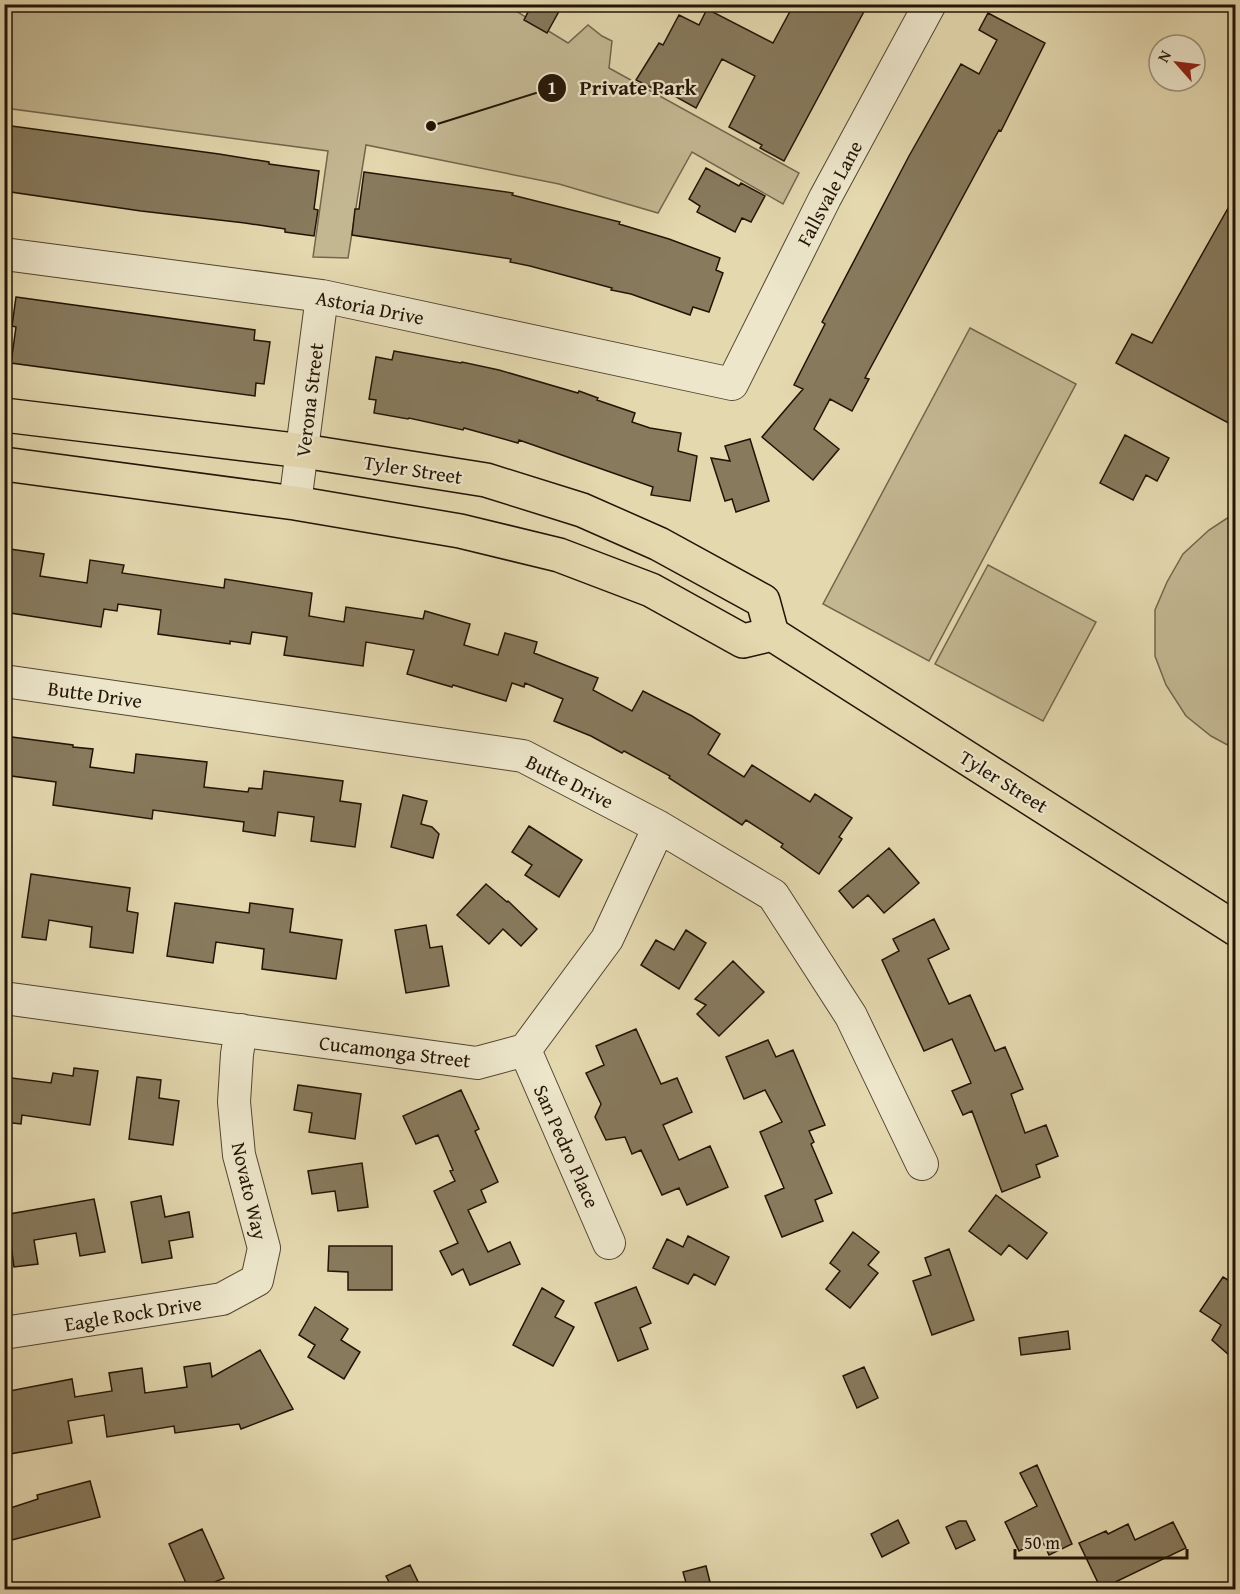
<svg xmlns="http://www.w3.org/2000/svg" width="1240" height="1594" font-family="'Gentium Book Plus',serif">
  <rect width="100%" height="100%" fill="#e4d8af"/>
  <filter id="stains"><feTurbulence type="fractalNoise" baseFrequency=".00333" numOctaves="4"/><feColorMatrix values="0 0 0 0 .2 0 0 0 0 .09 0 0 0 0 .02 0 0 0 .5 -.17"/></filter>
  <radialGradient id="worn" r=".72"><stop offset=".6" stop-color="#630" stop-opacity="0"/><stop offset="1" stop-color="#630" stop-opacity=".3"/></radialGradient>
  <path fill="#c3b792" stroke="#72664c" stroke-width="1.5" d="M5 5H506L568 43 588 25 602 36 612 41 609 68 799 173 783 204 692 152 658 213 559 184 366 145 348 258 313 257 328 151 5 108Z
    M970 328 1076 384 929 661 823 604Z
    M1235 513V749L1211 736 1186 716 1166 685 1155 656V610L1167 582 1183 554 1209 530Z
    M988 565 1096 622 1043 721 935 664Z"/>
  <path fill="#877a5d" stroke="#221405" stroke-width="1.5" d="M532 4H563L547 33 524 20Z
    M794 4H868L784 161 760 148 762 145 729 127 755 76 722 59 696 108 664 90 662 93 636 80 659 43 663 45 679 15 699 25 707 9 773 43Z
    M988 13 1045 43 1001 131 999 130 865 378 869 379 852 411 830 399 814 429 839 449 813 480 762 437 803 389 794 385 825 324 822 322 909 156 961 64 979 74 997 40 979 30Z
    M4 125 219 154 269 162V164L319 171 314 209 318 210 314 236 285 232V229L245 223 141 211 4 191Z
    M706 168 739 186 741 183 765 196 751 222 742 218 735 232 697 212 700 206 689 199Z
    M364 172 513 193 512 195 620 222 619 224 669 239 720 258 716 270 723 273 709 312 693 307 690 315 631 294 611 290 612 288 530 266 510 262 511 259 352 235 355 209H359Z
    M1236 194V427L1116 363 1132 334 1152 343Z
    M16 297 255 330 254 340 270 342 264 384 256 383 255 396 11 363 16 327 12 326Z
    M394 351 461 363 462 362 499 370 578 393 579 391 598 398 597 400 635 413 632 422 650 428 681 433 678 451 697 456 690 501 651 495 653 487 519 440 518 443 464 428 463 430 409 418 408 419 374 413 376 400 369 399 376 357 392 360Z
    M1125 435 1169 458 1157 481 1146 475 1133 500 1100 483Z
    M750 439 769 501 736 512 732 499 725 501 711 458 730 461 725 446Z
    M10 549 44 554 40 576 87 583 90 560 124 565 122 573 224 588 225 579 312 593 309 616 344 622 346 607 423 619 425 611 470 624 464 645 498 655 505 633 537 642 534 653 598 678 593 690 632 711 643 691 692 716 720 734 708 754 744 777 752 765 810 802 815 794 852 818 839 837 842 839 819 874 781 847 783 844 746 820 742 825 669 778 670 776 624 751 622 753 591 736 554 721 563 699 525 683 524 687 512 683 506 701 453 685 452 687 407 674 414 650 366 642 363 666 284 655 287 637 252 632 250 644 230 641V644L158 634 161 610 118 604 117 611 104 609 101 627 4 612V591L8 573H6Z
    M4 736 73 745V747L93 749 90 767 134 773 136 754 207 762 204 787 248 792 249 788 262 789 264 771 343 781 340 801 361 804 355 847 311 841 314 817 278 812 275 836 243 831 244 822 153 810 152 819 53 805 56 782 4 775Z
    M403 795 427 801 421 824 432 827 439 834 433 858 391 847Z
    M529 826 582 860 559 897 525 875 532 865 512 852Z
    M889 848 919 883 884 913 868 895 853 908 839 891Z
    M31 874 130 888 127 911 138 913 133 953 90 947 92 927 49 920 46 940 22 937Z
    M486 884 507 902 508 901 537 929 521 946 503 929 489 944 457 915Z
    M175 903 249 913 250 903 293 909 290 932 342 940 336 979 262 969 264 949 216 942 213 963 167 956Z
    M934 919 949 949 928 959 949 1004 970 995 995 1051 1005 1047 1023 1089 1011 1094 1025 1133 1046 1125 1058 1156 1036 1165 1040 1177 1002 1192 972 1111 963 1115 952 1091 971 1083 952 1039 924 1051 882 960 899 951 893 939Z
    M426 925 430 948 442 946 449 986 406 993 395 930Z
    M686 930 706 943 679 989 641 965 656 940 674 950Z
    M733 961 764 992 719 1036 697 1014 706 1005 695 999Z
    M636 1029 661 1084 677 1078 692 1112 663 1125 679 1160 710 1146 728 1187 687 1205 679 1188 662 1195 641 1150 632 1154 625 1137 606 1140 595 1117 601 1104 586 1073 604 1065 596 1046Z
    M768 1040 776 1057 793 1050 825 1125 809 1131 814 1142 811 1144 832 1193 815 1200 823 1221 782 1237 765 1196 784 1188 760 1132 782 1122 765 1090 744 1099 726 1057Z
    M74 1068 98 1071 90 1125 22 1115 21 1124 4 1122V1077L51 1083 53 1073 73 1076Z
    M137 1077 161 1080 159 1098 179 1101 173 1145 129 1139Z
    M298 1085 361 1094 355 1139 309 1132 312 1113 294 1110Z
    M461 1090 479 1129 475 1131 498 1182 481 1190 486 1202 468 1210 488 1252 510 1242 520 1264 470 1285 463 1269 452 1275 440 1251 458 1243 434 1191 455 1181 450 1171 453 1170 438 1135 416 1144 403 1116Z
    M362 1163 368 1207 338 1211 335 1191 312 1194 308 1171Z
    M996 1195 1047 1233 1027 1259 1009 1245 1001 1255 969 1231Z
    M161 1196 165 1217 189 1212 193 1237 169 1241 172 1258 142 1263 131 1202Z
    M94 1199 105 1252 80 1256 76 1233 34 1240 38 1264 14 1267 11 1245 4 1246V1215Z
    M853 1232 879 1252 868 1265 878 1273 850 1308 826 1289 840 1271 830 1263Z
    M688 1236 729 1257 715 1285 694 1274 688 1284 653 1268 667 1239 683 1247Z
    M329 1246H392V1290H348V1272L328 1271Z
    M949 1249 974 1320 932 1335 913 1281 931 1275 925 1258Z
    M1223 1277 1236 1285V1361L1212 1340 1221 1325 1200 1311Z
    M636 1287 651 1323 640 1328 648 1349 618 1361 595 1303Z
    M542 1288 564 1301 555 1317 574 1327 553 1366 513 1345Z
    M315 1307 348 1329 341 1340 360 1352 344 1379 308 1357 315 1345 299 1335Z
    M1068 1331 1070 1349 1021 1355 1019 1338Z
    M260 1350 293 1409 241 1429 239 1424 175 1433 174 1426 107 1437 104 1415 68 1421 72 1443 4 1455V1392L72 1379 75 1397 112 1391 109 1373 142 1368 145 1393 187 1387 184 1367 210 1363 212 1377Z
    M864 1367 878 1398 857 1408 843 1376Z
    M1037 1465 1072 1544 1049 1555 1042 1540 1019 1551 1005 1522 1037 1506 1020 1473Z
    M90 1481 100 1517 4 1542V1510L38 1499 37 1495Z
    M898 1520 909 1543 882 1557 871 1534Z
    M959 1521H966L975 1540 956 1549 946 1527Z
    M1173 1522 1186 1548 1101 1589 1079 1543 1106 1531 1108 1534 1128 1524 1135 1540Z
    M202 1529 224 1578 215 1582 218 1590H189L169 1544Z
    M410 1565 422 1590H393L386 1576Z
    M706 1566 712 1590H688L683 1572Z"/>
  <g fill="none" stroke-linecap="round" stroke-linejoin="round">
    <g stroke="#524530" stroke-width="34">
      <path id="minor" d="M4 254 322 296 732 384 825 198 930 4
        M295 503 322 296
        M4 681 523 756 659 827 773 895 851 1016 922 1164
        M4 998 477 1063 525 1050 607 939 659 827
        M525 1050 609 1243
        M4 1333 222 1299 257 1280 264 1248 239 1155 234 1102 237 1054 241 1030"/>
    </g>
    <g stroke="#221405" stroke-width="36">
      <path id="major" d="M4 415 303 451 486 480 582 510 659 544 763 601 772 634 1236 929
        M4 464 295 503 460 531 559 555 651 590 743 641 772 634"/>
    </g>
    <use href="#minor" stroke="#ede6cb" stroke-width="32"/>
    <use href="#major" stroke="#e4d8af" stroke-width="33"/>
  </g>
  <g text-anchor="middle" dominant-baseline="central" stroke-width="4.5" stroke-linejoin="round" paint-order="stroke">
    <g font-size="20" fill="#221405" stroke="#ede6cb">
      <text transform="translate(829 193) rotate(-62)">Fallsvale Lane</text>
      <text transform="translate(370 307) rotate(11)">Astoria Drive</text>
      <text transform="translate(309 400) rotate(-83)">Verona Street</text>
      <text transform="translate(413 469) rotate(9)">Tyler Street</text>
      <text transform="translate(95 694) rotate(8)">Butte Drive</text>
      <text transform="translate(570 781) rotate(27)">Butte Drive</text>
      <text transform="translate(1004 781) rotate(32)">Tyler Street</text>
      <text transform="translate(395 1051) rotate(7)">Cucamonga Street</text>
      <text transform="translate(567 1146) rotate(66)">San Pedro Place</text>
      <text transform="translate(250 1191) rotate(77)">Novato Way</text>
      <text transform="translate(133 1313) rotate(-9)">Eagle Rock Drive</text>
    </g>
  </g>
  <path fill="none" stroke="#221405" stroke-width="2" d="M431 126L552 88"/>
  <g fill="#221405" stroke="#ede6cb" stroke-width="2">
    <circle cx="431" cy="126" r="6"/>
    <circle cx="552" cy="88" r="15"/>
  </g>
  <g font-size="18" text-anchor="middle" font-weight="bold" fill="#fff">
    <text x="552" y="94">1</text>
  </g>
  <g font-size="21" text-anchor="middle" font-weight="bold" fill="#221405" stroke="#ede6cb" stroke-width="4.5" stroke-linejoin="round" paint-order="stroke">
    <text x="638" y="95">Private Park</text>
  </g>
  <rect width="1240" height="1594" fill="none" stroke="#e4d8af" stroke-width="24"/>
  <rect x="6" y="6" width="1228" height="1582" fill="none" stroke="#221405" stroke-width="3"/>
  <rect x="12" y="12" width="1216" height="1570" fill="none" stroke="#221405" stroke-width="1.5"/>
  <g transform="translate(1177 63) rotate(298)"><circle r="28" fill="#ede6cb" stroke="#9c927c" stroke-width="1.5"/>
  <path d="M0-4.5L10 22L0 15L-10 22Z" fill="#8f2418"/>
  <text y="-9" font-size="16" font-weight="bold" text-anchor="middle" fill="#221405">N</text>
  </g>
  <path d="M1015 1549v9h172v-9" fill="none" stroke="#221405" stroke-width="3"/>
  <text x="1024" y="1549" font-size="18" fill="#221405" stroke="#ede6cb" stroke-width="4.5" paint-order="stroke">50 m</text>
  <rect width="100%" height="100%" filter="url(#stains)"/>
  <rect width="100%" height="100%" fill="url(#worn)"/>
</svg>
